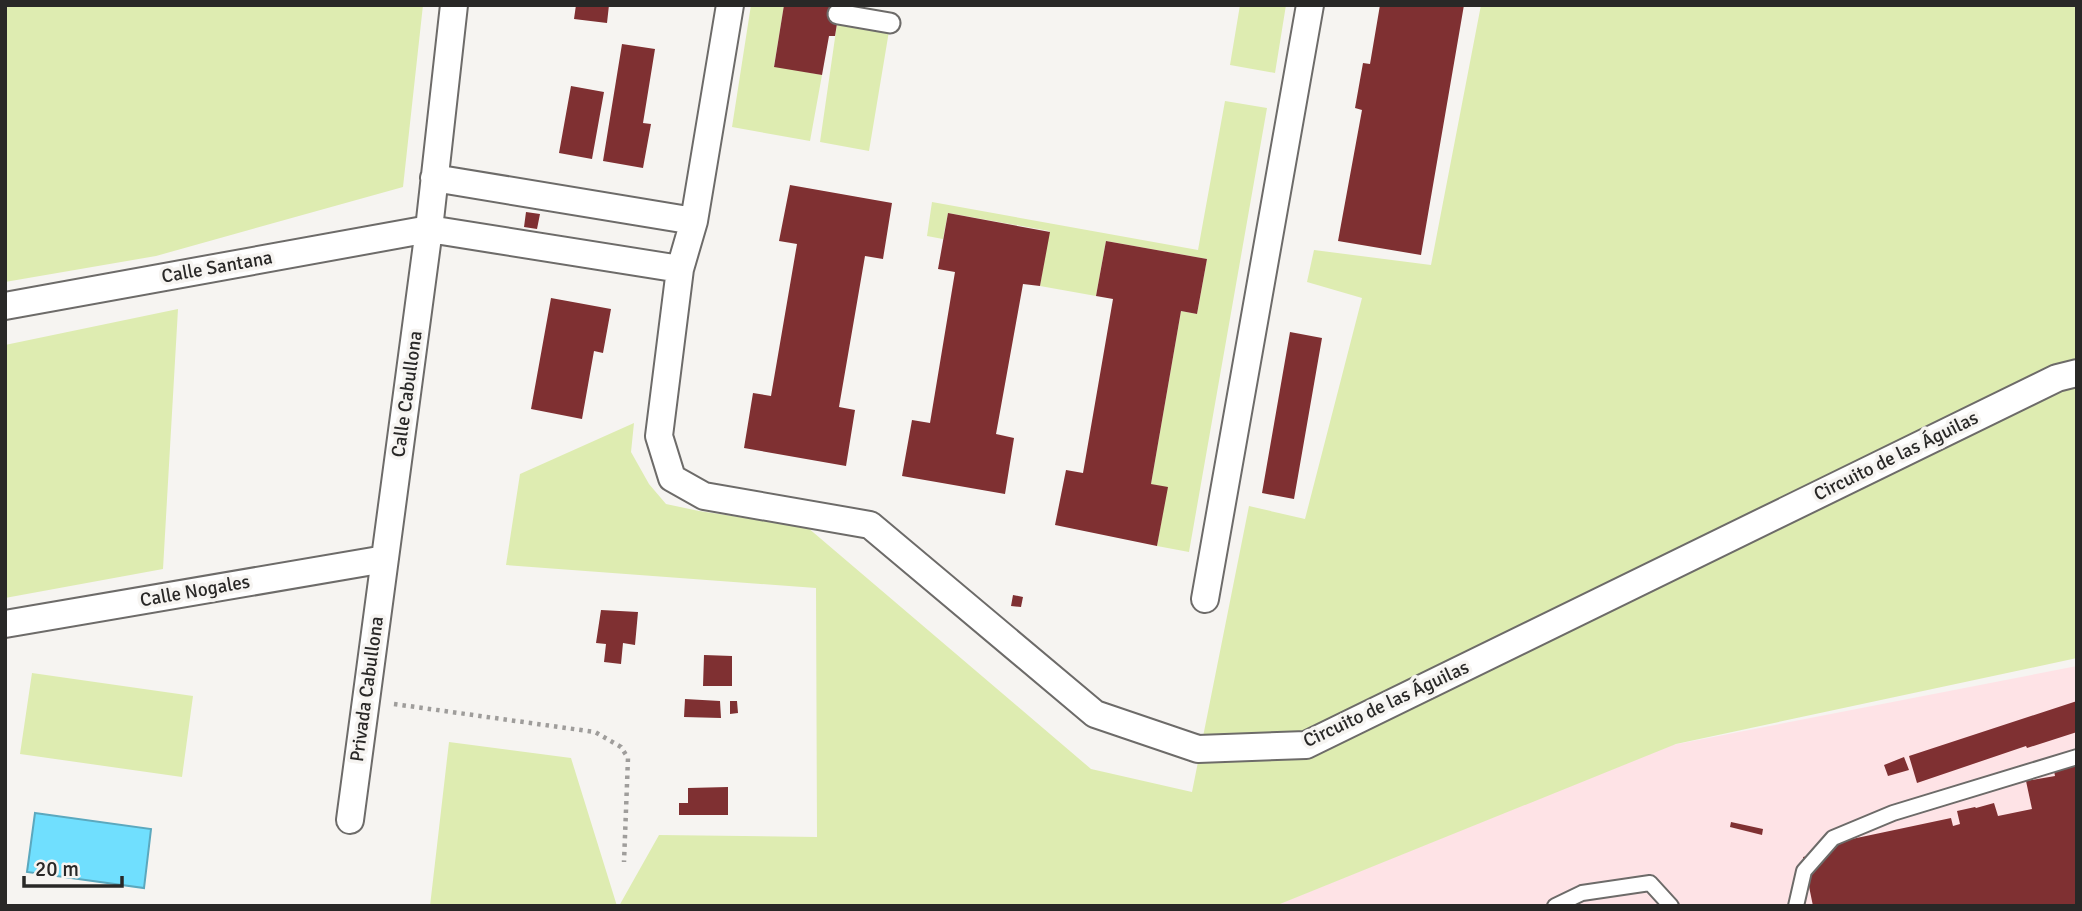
<svg xmlns="http://www.w3.org/2000/svg" width="2082" height="911" font-family="Signika,sans-serif">
  <rect width="100%" height="100%" fill="#f6f4f1"/>
  <path fill="#fee3e6" d="M2077 666V906H1274L1672 745Z"/>
  <path fill="#deecb1" d="M5 5H423L403 187 156 256 5 282Z
    M751 5H784L774 66 822 75 810 141 732 127Z
    M1240 5H1286L1275 73 1230 65Z
    M1481 5H2077V658L1676 744 1275 906H619L659 835 817 837 816 588 506 565 520 474 634 423 631 452 649 484 666 504 699 511 807 527 1091 769 1192 792 1249 506 1305 519 1362 298 1307 282 1314 250 1431 265Z
    M837 24 889 31 869 151 820 142Z
    M1225 101 1267 108 1189 552 1157 546 1167 488 1151 484 1181 311 1197 314 1207 259 1106 241 1096 296 1040 286 1049 231 948 213 943 239 927 236 932 202 1198 250Z
    M178 309 163 569 5 598V345Z
    M32 673 193 696 182 777 20 754Z
    M449 742 571 758 617 906H430Z"/>
  <path fill="#70dffe" stroke="#5ba8be" stroke-width="2" d="M35 813 151 829 144 888 27 872Z"/>
  <path fill="#7f3032" d="M576 5H609L607 23 574 19Z
    M784 5H840L835 36H829L822 75 774 67Z
    M1380 5H1464L1421 255 1338 241 1362 110 1355 108 1363 63 1370 64Z
    M622 44 655 49 643 123 651 124 643 168 603 161Z
    M571 86 604 92 592 159 559 153Z
    M790 185 892 203 883 259 865 256 839 407 855 410 846 466 744 448 753 393 771 396 797 244 779 241Z
    M526 212 540 214 537 229 524 227Z
    M948 213 1050 232 1040 286 1023 284 996 434 1014 438 1005 494 902 476 912 420 930 423 955 272 938 269Z
    M1106 241 1207 259 1197 314 1181 311 1151 484 1168 487 1157 546 1055 525 1066 470 1083 473 1113 299 1096 296Z
    M551 298 611 309 603 353 594 351 582 419 531 409Z
    M1290 332 1322 338 1294 499 1262 493Z
    M1013 595 1023 597 1021 607 1011 606Z
    M601 610 638 612 635 645 623 643 621 664 604 662 606 644 596 643Z
    M704 655 732 656V686H703Z
    M685 699 720 701 721 718 684 717Z
    M730 701H737L738 713 730 714Z
    M2077 701V732L2027 748 2026 746 1917 783 1909 756Z
    M1904 757 1909 770 1888 776 1884 765Z
    M2077 764V906H1813L1803 857 1834 850 1833 843 1951 818 1953 826 1960 824 1957 811 1975 807 1976 808 1994 803 1998 816 2032 809 2026 781 2055 776 2054 771Z
    M728 787V815H679V803H688V788Z
    M1731 822 1763 829 1762 835 1730 827Z"/>
  <g fill="none" stroke-linecap="round" stroke-linejoin="round">
    <g stroke="#6d6b69" stroke-width="18">
      <path id="service" d="M1555 906 1582 893 1650 883 1671 906
        M1796 906 1804 871 1833 838 1893 813 2077 757"/>
    </g>
    <g stroke="#6d6b69" stroke-width="23">
      <path id="pedestrian" d="M838 14 890 23"/>
    </g>
    <g stroke="#6d6b69" stroke-width="30">
      <path id="minor" d="M730 5 694 221 680 269 659 436 672 478 704 496 870 525 1095 714 1198 749 1306 745 2057 378 2077 373
        M434 178 694 221
        M5 306 429 229 680 269
        M1205 599 1310 5
        M5 624 385 559
        M350 820 429 229 454 5"/>
    </g>
    <path stroke="#9f9d9b" stroke-width="4.5" stroke-dasharray="3.5 5" stroke-linecap="butt" d="M394 704 595 732 621 747 628 758 624 862"/>
    <use href="#service" stroke="#fff" stroke-width="14"/>
    <use href="#pedestrian" stroke="#fff" stroke-width="19"/>
    <use href="#minor" stroke="#fff" stroke-width="26"/>
  </g>
  <g text-anchor="middle" dominant-baseline="central" stroke-width="7" stroke-linejoin="round" paint-order="stroke">
    <g font-size="19" fill="#292827" stroke="#f6f4f1">
      <text transform="translate(217 267) rotate(-10)">Calle Santana</text>
      <text transform="translate(407 394) rotate(-82)">Calle Cabullona</text>
      <text transform="translate(1896 456) rotate(-26)">Circuito de las Águilas</text>
      <text transform="translate(195 591) rotate(-10)">Calle Nogales</text>
      <text transform="translate(367 689) rotate(-82)">Privada Cabullona</text>
      <text transform="translate(1386 704) rotate(-25)">Circuito de las Águilas</text>
    </g>
  </g>
  <rect width="2082" height="911" fill="none" stroke="#292827" stroke-width="14"/>
  <path d="M24 876v10h98v-10" fill="none" stroke="#292827" stroke-width="3.5"/>
  <text x="35" y="876" font-size="21" fill="#292827" stroke="#f6f4f1" stroke-width="5" paint-order="stroke">20 m</text>
</svg>
